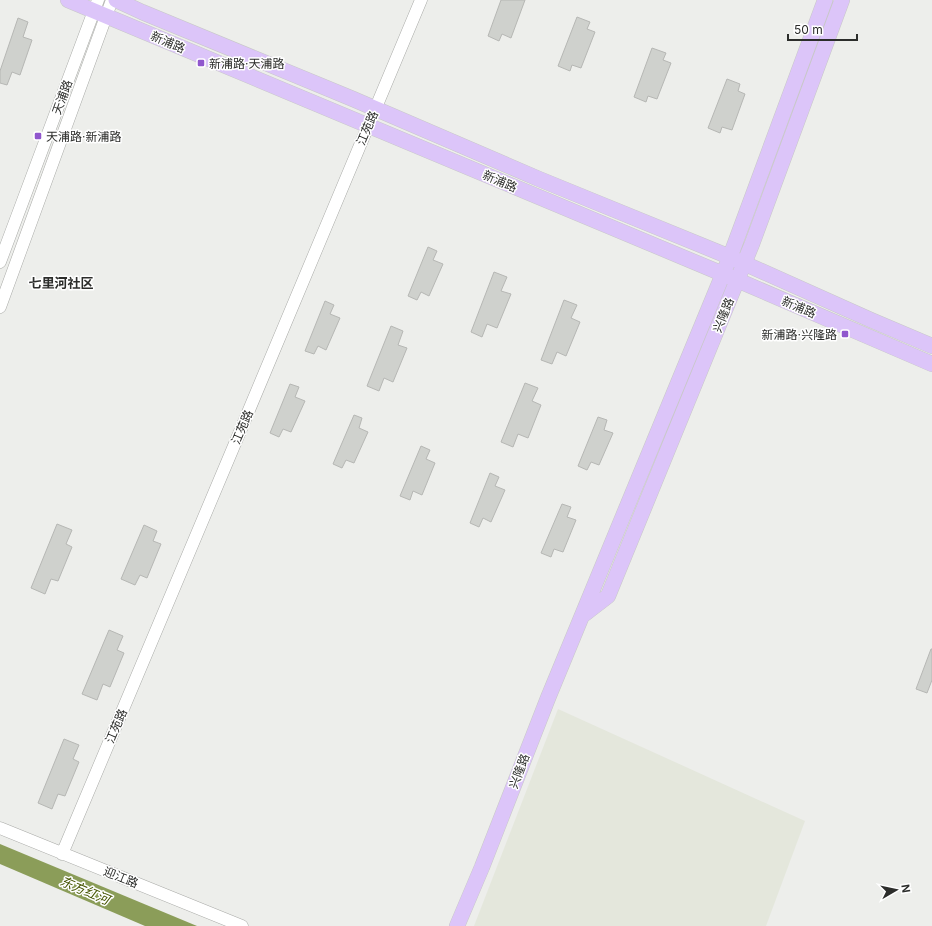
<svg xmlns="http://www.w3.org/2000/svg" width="932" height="926" font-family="Inter,'Noto Sans SC',sans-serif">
  <rect width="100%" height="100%" fill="#edeeeb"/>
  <path fill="#e4e7dc" d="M558 709 805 821 766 926H474Z"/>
  <path fill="#8b9d59" d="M0 844 197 926H145L0 864Z"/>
  <path fill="#cfd1cd" stroke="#b6b7b4" d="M501 0H525L511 38 502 34 499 41 488 36Z
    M577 17 590 22 587 29 595 32 581 68 572 65 570 71 558 66Z
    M18 18 28 22 23 37 32 40 20 75 12 72 7 85 0 83V71Z
    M652 48 666 53 663 60 671 63 657 99 648 96 646 102 634 97Z
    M727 79 740 84 738 91 745 94 732 130 722 127 720 133 708 128Z
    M428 247 437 251 433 260 443 264 429 296 421 292 417 300 408 296Z
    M494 272 507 277 501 291 511 294 497 328 487 324 482 337 471 332Z
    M564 300 577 305 571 318 580 322 566 356 557 352 552 364 541 360Z
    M325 301 334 305 330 314 340 318 326 350 318 346 314 354 305 351Z
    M391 326 403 331 398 345 407 348 393 382 384 378 379 391 367 386Z
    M525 383 538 388 532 401 541 405 528 438 518 434 513 447 501 442Z
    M290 384 299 387 295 397 305 401 291 432 283 429 279 437 270 433Z
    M354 415 362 418 359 428 368 432 354 463 346 460 342 468 333 464Z
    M598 417 607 420 604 430 613 433 599 465 591 462 587 470 578 466Z
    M421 446 430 450 426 459 435 463 422 495 413 491 410 500 400 496Z
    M490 473 499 477 495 486 505 490 491 522 483 518 479 527 470 523Z
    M562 504 571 507 567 517 576 520 563 552 554 549 551 557 541 553Z
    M57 524 72 530 66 544 72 547 58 581 51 579 45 594 31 588Z
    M144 525 157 531 153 541 161 544 147 578 140 575 135 585 121 579Z
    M109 630 123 636 117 650 124 653 110 687 103 684 97 700 82 694Z
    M931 649H932V680L927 693 916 689Z
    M64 739 79 745 73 759 79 762 65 796 58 794 52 809 38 803Z"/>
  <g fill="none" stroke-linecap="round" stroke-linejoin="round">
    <g stroke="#aaaba8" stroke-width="13">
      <path id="minor" d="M0 262 98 0
        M0 307 112 0
        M0 828 242 926
        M62 854 236 441 421 0"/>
    </g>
    <g stroke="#c8c8c8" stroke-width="16">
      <path id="major" d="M68 0 723 274 932 364
        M116 0 142 12 353 99 539 179 730 257 871 320 932 346
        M582 616 608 596 752 244 842 0
        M457 926 482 867 548 698 730 257 825 0"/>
    </g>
    <use href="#minor" stroke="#fff" stroke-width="12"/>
    <use href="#major" stroke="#dcc5f9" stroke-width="15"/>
  </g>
  <g fill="#9056cd" stroke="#fff" stroke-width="1.5">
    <rect x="197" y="59" width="8" height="8" rx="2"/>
    <rect x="34" y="132" width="8" height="8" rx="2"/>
    <rect x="841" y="330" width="8" height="8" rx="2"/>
  </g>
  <g text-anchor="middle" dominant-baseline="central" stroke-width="3" stroke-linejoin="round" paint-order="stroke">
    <g font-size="12" fill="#2c2d2b" stroke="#fff">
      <text transform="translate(168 42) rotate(23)">新浦路</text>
      <text transform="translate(62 97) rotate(-70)">天浦路</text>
      <text transform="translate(367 128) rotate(-67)">江苑路</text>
      <text transform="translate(500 181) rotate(23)">新浦路</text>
      <text transform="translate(799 307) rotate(23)">新浦路</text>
      <text transform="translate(723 315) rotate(-68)">兴隆路</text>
      <text transform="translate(242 427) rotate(-67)">江苑路</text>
      <text transform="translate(116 726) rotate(-67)">江苑路</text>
      <text transform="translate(519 771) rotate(-69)">兴隆路</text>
      <text transform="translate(121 877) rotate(22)">迎江路</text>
    </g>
    <g font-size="12" fill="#2c2d2b" stroke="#fff" text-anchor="start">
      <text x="209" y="63">新浦路·天浦路</text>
      <text x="46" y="136">天浦路·新浦路</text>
      <text x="837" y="334" text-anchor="end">新浦路·兴隆路</text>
    </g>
    <g font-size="13" font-weight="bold" fill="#2c2d2b" stroke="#fff">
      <text x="61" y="283">七里河社区</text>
    </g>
    <g font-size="13" font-style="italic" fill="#455502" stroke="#fff">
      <text transform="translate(85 890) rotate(23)">东方红河</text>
    </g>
  </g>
  <g transform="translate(896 890) rotate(81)" stroke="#ffffff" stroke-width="3" paint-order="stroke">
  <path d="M0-3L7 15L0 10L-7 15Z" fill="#2c2d2b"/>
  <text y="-6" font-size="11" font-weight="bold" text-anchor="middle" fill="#2c2d2b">N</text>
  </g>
  <path d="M788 34v6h69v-6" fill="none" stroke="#2c2d2b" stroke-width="2"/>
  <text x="794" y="34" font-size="12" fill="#2c2d2b" stroke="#ffffff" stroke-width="3" paint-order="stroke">50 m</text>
</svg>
